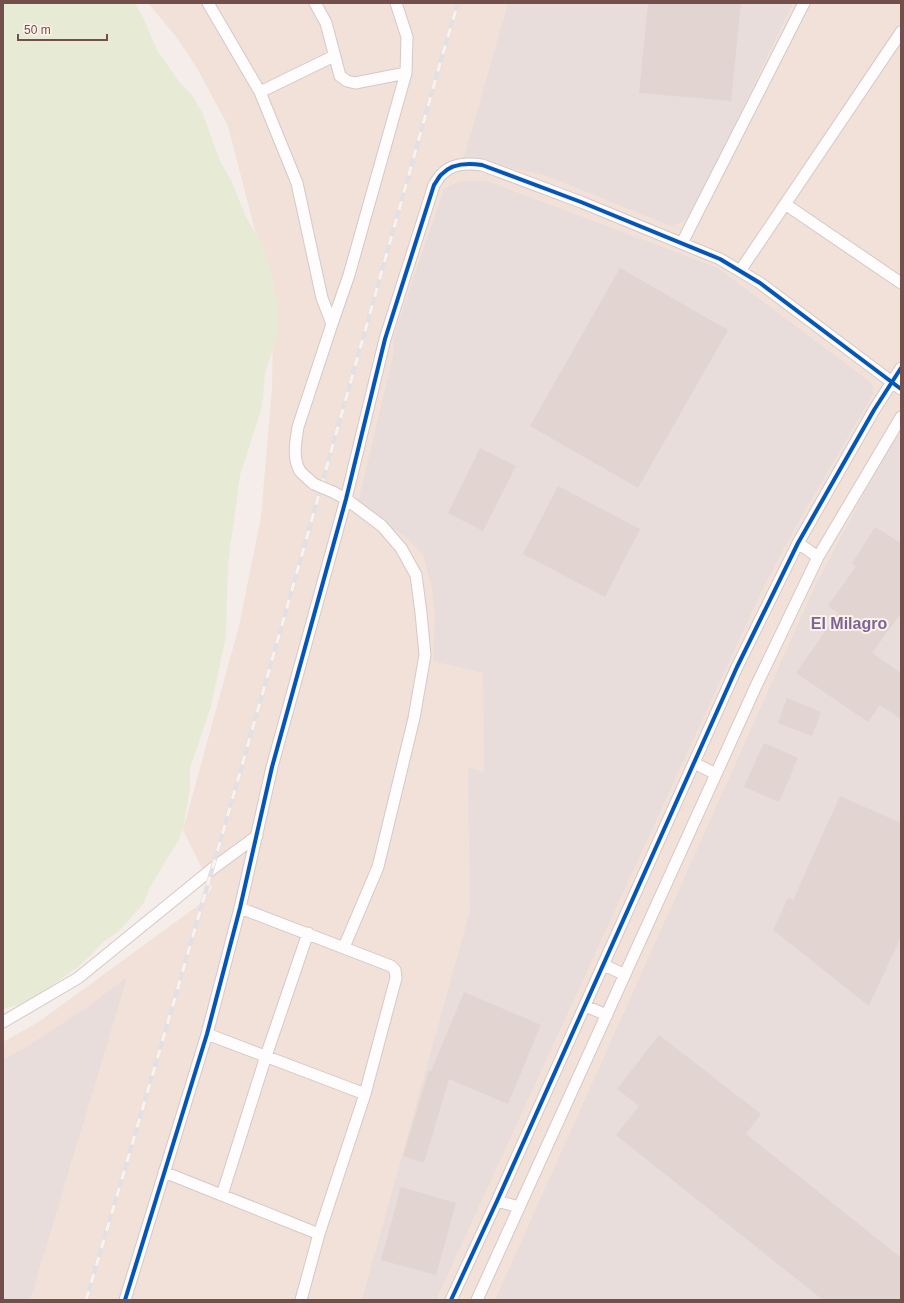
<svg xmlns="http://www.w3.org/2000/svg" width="904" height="1303" font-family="Helvetica,sans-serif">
  <rect width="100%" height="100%" fill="#f5ede9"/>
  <path fill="#f1e1d9" d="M148 3H901V1300H3V1042L40 1021 200 904 212 888 183 830 239 626 261 517 272 389 273 325 266 273 228 126 197 68 177 38Z"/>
  <path fill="#e8ddda" d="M508 3H793L692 215 682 222 671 226 545 175 516 169 483 165 457 164 465 154Z
    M460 181H487L718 268 869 381 873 386V394L795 528 761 592 436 1300H362L470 911 468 768 484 772 483 673 433 661 435 615 432 588 423 555 405 536 364 512 358 503 394 352 393 338 444 189Z
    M901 433V1300H495L816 584 887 450Z
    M127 977 30 1300H3V1060L28 1046 86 1008Z"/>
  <path fill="#e7ead4" d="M3 3H135L142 15 157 50 179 82 192 95 202 112 221 163 231 180 246 217 256 234 265 252 271 269 274 288 278 305 279 323 276 340 265 373 262 407 240 475 228 564 226 636 211 706 190 768V788L184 825 178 841 150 887 143 904 118 932 103 942 91 955 78 967 34 998 18 1005 3 1009Z"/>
  <path fill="#e2d4d1" d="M648 3H741L731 101 639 93Z
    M620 268 728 330 638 488 530 426Z
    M480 448 516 466 483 531 448 513Z
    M558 486 640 529 605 597 523 554Z
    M875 527 901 543V613L872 653 901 673V719L880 705 868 722 796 673 838 613 828 606 856 566 852 564Z
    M787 698 821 712 812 736 778 723Z
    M764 743 798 758 779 802 744 787Z
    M840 796 901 823V936L869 1006 773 930 788 898 793 900Z
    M464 992 541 1025 508 1104 449 1079 424 1163 403 1156 429 1070 431 1071Z
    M659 1035 761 1114 746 1134 901 1258V1300H823L616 1135 639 1106 617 1089Z
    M401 1187 456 1203 436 1275 381 1260Z"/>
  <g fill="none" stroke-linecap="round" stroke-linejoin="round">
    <g stroke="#d4c9c6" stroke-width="13">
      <path id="street" d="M208 3 260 92 297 183 322 298 332 324 298 427C296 440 292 458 300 471 303 475 310 480 314 484
        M315 3 326 23 340 76 347 81 355 83 406 73
        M260 92 334 56
        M785 204 901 283
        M682 243 804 3
        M740 271 901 32
        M332 324 349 275 406 73 407 37 396 3
        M333 492 346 499 382 526 401 548 416 575 421 613 425 655 414 718 378 867 344 947
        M798 543 818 557
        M694 763 716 774
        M240 908 391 966 395 970 396 978 365 1094 319 1234 301 1300
        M604 965 625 975
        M585 1006 607 1015
        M3 1022 78 978 212 869 257 836
        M207 1034 365 1094
        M164 1172 319 1234
        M222 1195 266 1056 308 933
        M497 1201 519 1207
        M125 1300 207 1034 240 908 272 767 346 499 385 339 434 185C437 181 439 176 442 174 452 163 469 163 482 165L581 202 720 259 760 283 901 389
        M451 1300 497 1201 737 667 798 543 874 410 901 368
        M477 1300 756 686 818 557 901 417"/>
    </g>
    <use href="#street" stroke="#fefcfc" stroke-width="11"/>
    <g stroke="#e3e0e4" stroke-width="4.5">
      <path id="rail" d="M86 1300C209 888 325 474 441 60L458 3"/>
    </g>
    <use href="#rail" stroke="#fef1e9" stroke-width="3" stroke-dasharray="9" stroke-linecap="butt"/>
    <g stroke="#d4c9c6" stroke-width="13" stroke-linecap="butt">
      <path id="street-bridge" d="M314 484 333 492"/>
    </g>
    <use href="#street-bridge" stroke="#fefcfc" stroke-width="11"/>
    <g stroke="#fef1e9" stroke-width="6">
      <path id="cycleway" d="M125 1300 207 1034 240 908 272 767 346 499 385 339 434 185C437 181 439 176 442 174 452 163 469 163 482 165L581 202 720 259 760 283 901 389
        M451 1300 497 1201 737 667 798 543 874 410 901 368"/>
    </g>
    <use href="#cycleway" stroke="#0057b8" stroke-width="4"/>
  </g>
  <g text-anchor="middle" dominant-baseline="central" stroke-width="4" stroke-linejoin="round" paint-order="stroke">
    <g font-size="16" font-weight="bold" fill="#7a6696" stroke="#fef1e9">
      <text x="849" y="623">El Milagro</text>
    </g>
  </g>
  <rect width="904" height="1303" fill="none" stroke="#724f4a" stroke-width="8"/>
  <path d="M18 34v6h89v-6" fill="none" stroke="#724f4a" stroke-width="2"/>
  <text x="24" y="34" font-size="12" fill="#724f4a" stroke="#fef1e9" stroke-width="3" paint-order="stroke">50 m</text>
</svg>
